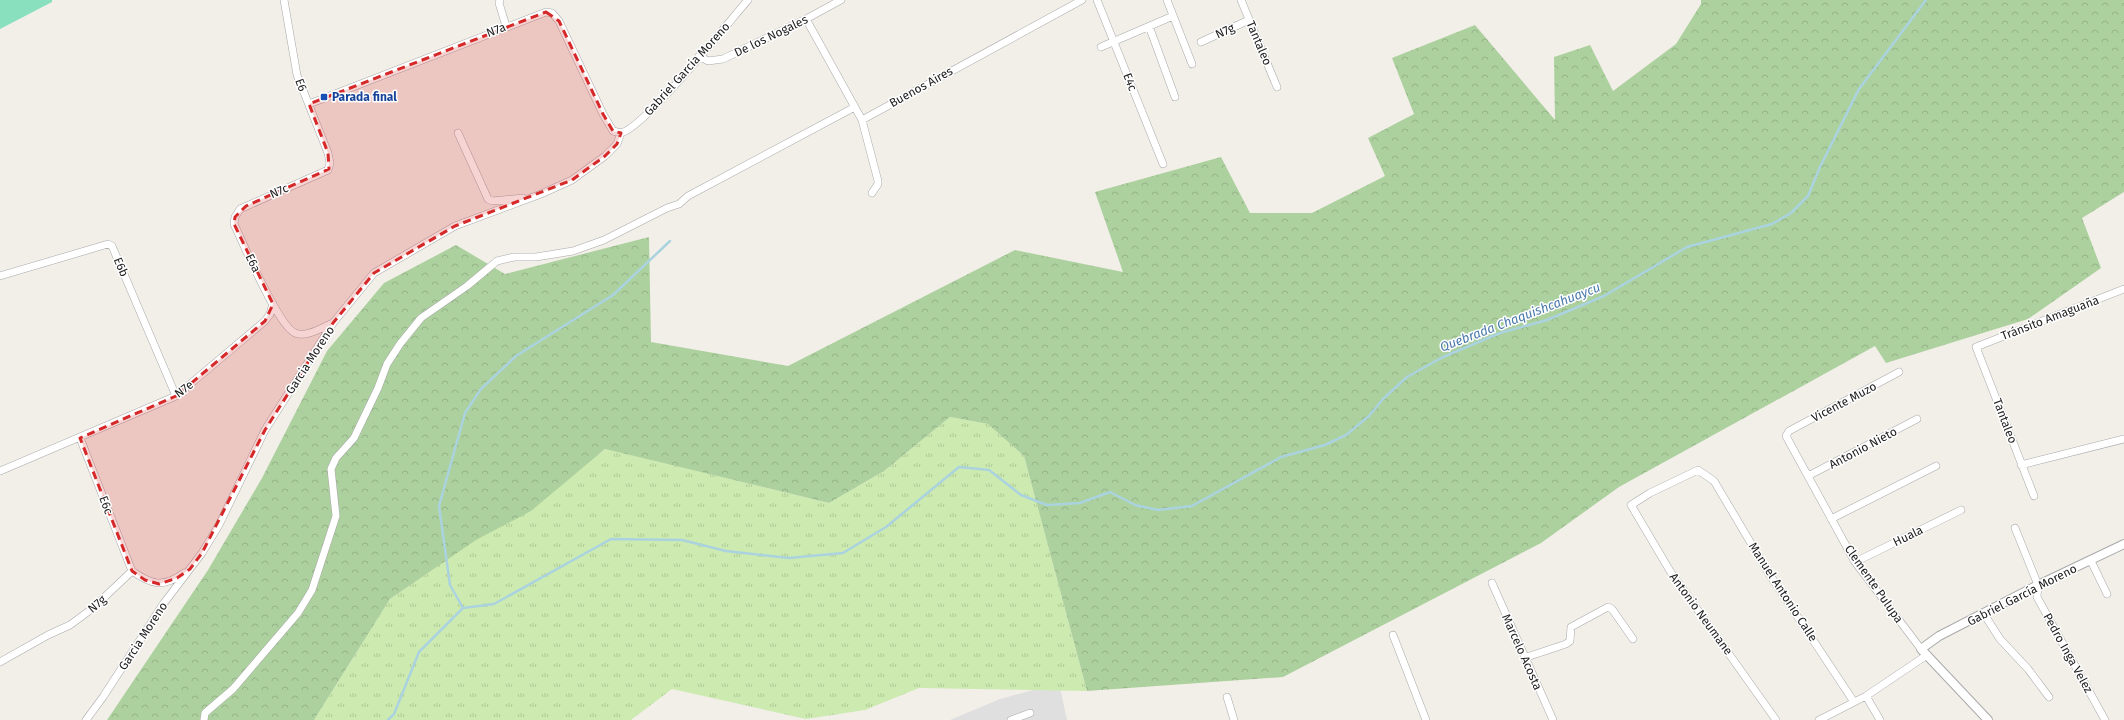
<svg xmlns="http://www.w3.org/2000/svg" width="2124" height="720" font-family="'Fira Sans',sans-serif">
  <defs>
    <pattern id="grass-tufts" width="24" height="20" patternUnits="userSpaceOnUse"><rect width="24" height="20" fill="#cdebb0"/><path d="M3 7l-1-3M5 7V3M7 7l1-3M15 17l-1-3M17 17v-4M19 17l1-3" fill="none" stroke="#b0c997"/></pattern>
    <pattern id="forest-crowns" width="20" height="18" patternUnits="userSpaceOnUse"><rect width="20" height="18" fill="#add19e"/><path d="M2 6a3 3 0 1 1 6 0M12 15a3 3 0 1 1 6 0" fill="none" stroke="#95b388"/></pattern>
  </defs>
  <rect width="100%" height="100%" fill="#f2efe9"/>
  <path fill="#e0dfdf" d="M1059 683 1067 720H950L1000 699Z"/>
  <path fill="url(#grass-tufts)" d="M950 417 988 424 1024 456 1087 691 919 688 865 710 806 719 672 689 631 720H314L390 599 606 449 829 503 884 471Z"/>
  <path fill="url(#forest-crowns)" d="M1701 0H2124V192L2082 218 2101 268 2028 319 1886 363 1875 346 1619 487 1541 543 1283 677 1087 691 1024 456 988 424 950 417 884 471 829 503 605 449 531 511 476 540 390 599 314 720H107L208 570 262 478 327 351 384 283 456 245 505 274 649 237 651 342 788 366 1015 250 1123 272 1095 192 1221 157 1250 213H1312L1385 176 1368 138 1414 114 1392 58 1475 25 1555 120 1554 57 1590 45 1613 91 1676 44 1701 4Z"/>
  <path fill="#88e0be" d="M0 0H52V2L0 29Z"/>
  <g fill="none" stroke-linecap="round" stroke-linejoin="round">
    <path stroke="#aad3df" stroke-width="2.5" d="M463 608 450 585 439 506 465 413 481 389 516 356 613 295 670 241
      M388 720 394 714 419 652 463 608 494 604 611 539 682 540 726 551 789 558 843 553 886 527 959 467 989 470 1021 495 1047 505 1080 503 1110 492 1135 505 1158 510 1192 506 1281 457 1325 445 1346 435 1369 416 1383 399 1407 377 1443 357 1500 333 1547 320 1604 296 1687 247 1772 224 1791 213 1808 196 1820 167 1859 89 1926 0"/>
    <g stroke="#a9a9a9" stroke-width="8">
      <path id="minor" d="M284 0 297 75 328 153 330 163 328 170 240 209 235 217 234 224C244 245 278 326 295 333 306 338 323 327 333 323
        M500 0 499 3 506 26
        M1097 0 1163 164
        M1167 0 1192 64
        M1241 0 1277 87
        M806 19 862 120 1082 0
        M1149 26 1175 97
        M1201 42 1249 20
        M1101 47 1173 16
        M699 56 708 61 723 59 806 19 841 0
        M309 104 546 12 552 13 559 21 603 114 613 131 621 133
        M862 120 878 181V184L872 193
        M458 133 488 199 492 201 523 198
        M621 133C645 127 727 24 748 0
        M0 276 108 244 112 246 176 396
        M1899 372 1789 431 1786 436 1855 562 1921 649
        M80 438 132 571
        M2021 465 2124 439
        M0 471 176 396 265 321 270 314 273 304
        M1808 476 1917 419
        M2034 496 1976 347 2124 289
        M1831 519 1936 466
        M2015 528 2038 585 2037 597 2105 720
        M2091 561 2107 594
        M1855 562 1961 510
        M132 571C152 585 163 588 184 573
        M1492 583 1553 720
        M1984 614 2000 639 2028 669 2049 697
        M1393 635 1426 720
        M1524 658 1566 644 1570 641 1571 627 1608 607 1612 609 1633 639
        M0 662 48 635 70 625 93 608 132 571
        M1866 696 1880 720
        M1227 697 1234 720
        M86 720 103 697 164 603 202 553 219 525 265 430 333 323 374 273 455 226 541 194 572 180 605 156 617 144 621 133
        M204 720 205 713 233 689 298 613 312 590 336 516 331 469 336 458 354 438 378 388 387 364 400 344 421 318 467 286 497 261 514 257H536L573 251 604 240 667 208 679 204 688 196 853 108
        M1011 720 1030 713
        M1776 720 1670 571 1631 505 1650 493 1698 470 1714 481 1768 572 1854 702
        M1819 720 1866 696 1927 655"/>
    </g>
    <g stroke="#a9a9a9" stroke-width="10">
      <path id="tertiary" d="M1988 720 1921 649 1939 636 2038 585 2124 544"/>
    </g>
    <use href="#minor" stroke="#fff" stroke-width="7"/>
    <use href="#tertiary" stroke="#fff" stroke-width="8"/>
  </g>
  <path fill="#d62828" fill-opacity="0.2" stroke="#d62828" stroke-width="3" stroke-dasharray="8 5" stroke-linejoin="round" d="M546 12 559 21 603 114 613 131 621 133 617 144 605 156 572 180 455 226 374 273 333 323 265 430 202 553 190 569 177 578 159 584 145 580 132 571 80 438 176 396 265 321 273 304 234 224 235 217 246 206 329 169 328 153 309 104Z"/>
  <rect fill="#1a4fb4" stroke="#fff" stroke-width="1.5" x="320" y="93" width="8" height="8" rx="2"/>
  <g text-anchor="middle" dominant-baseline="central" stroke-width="3" stroke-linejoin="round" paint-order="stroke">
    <g font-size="12" fill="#222" stroke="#fff">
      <text transform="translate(496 30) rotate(-21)">N7a</text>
      <text transform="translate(1225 31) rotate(-25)">N7g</text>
      <text transform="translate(771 36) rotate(-26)">De los Nogales</text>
      <text transform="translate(1259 43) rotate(67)">Tantaleo</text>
      <text transform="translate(687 69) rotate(-48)">Gabriel Garcia Moreno</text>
      <text transform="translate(1130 82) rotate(68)">E4c</text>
      <text transform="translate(301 85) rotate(69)">E6</text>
      <text transform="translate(921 87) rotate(-29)">Buenos Aires</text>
      <text transform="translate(279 191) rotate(-24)">N7c</text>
      <text transform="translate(253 263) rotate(64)">E6a</text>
      <text transform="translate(121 267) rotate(67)">E6b</text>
      <text transform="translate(2050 318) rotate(-21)">Tránsito Amaguaña</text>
      <text transform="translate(310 360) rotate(-57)">Garcia Moreno</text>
      <text transform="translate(184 389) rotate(-37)">N7e</text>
      <text transform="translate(1844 402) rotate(-28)">Vicente Muzo</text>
      <text transform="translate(2005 421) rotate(69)">Tantaleo</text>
      <text transform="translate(1863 448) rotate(-28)">Antonio Nieto</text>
      <text transform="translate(106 505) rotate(69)">E6c</text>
      <text transform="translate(1908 536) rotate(-26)">Huala</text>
      <text transform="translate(1874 584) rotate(55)">Clemente Pulupa</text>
      <text transform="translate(1783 592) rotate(57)">Manuel Antonio Calle</text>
      <text transform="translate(2022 595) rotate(-27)">Gabriel García Moreno</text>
      <text transform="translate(97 604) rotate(-41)">N7g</text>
      <text transform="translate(1701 614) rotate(54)">Antonio Neumane</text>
      <text transform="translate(143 636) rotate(-57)">Garcia Moreno</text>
      <text transform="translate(1522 652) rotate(66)">Marcelo Acosta</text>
      <text transform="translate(2068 653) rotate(61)">Pedro Inga Velez</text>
    </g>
    <g font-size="12" font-weight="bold" fill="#164399" stroke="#fff" text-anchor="start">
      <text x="332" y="97">Parada final</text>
    </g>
    <g font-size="13" font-style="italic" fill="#4a7aab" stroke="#fff">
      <text transform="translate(1520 317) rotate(-21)">Quebrada Chaquishcahuaycu</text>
    </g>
  </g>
</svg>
